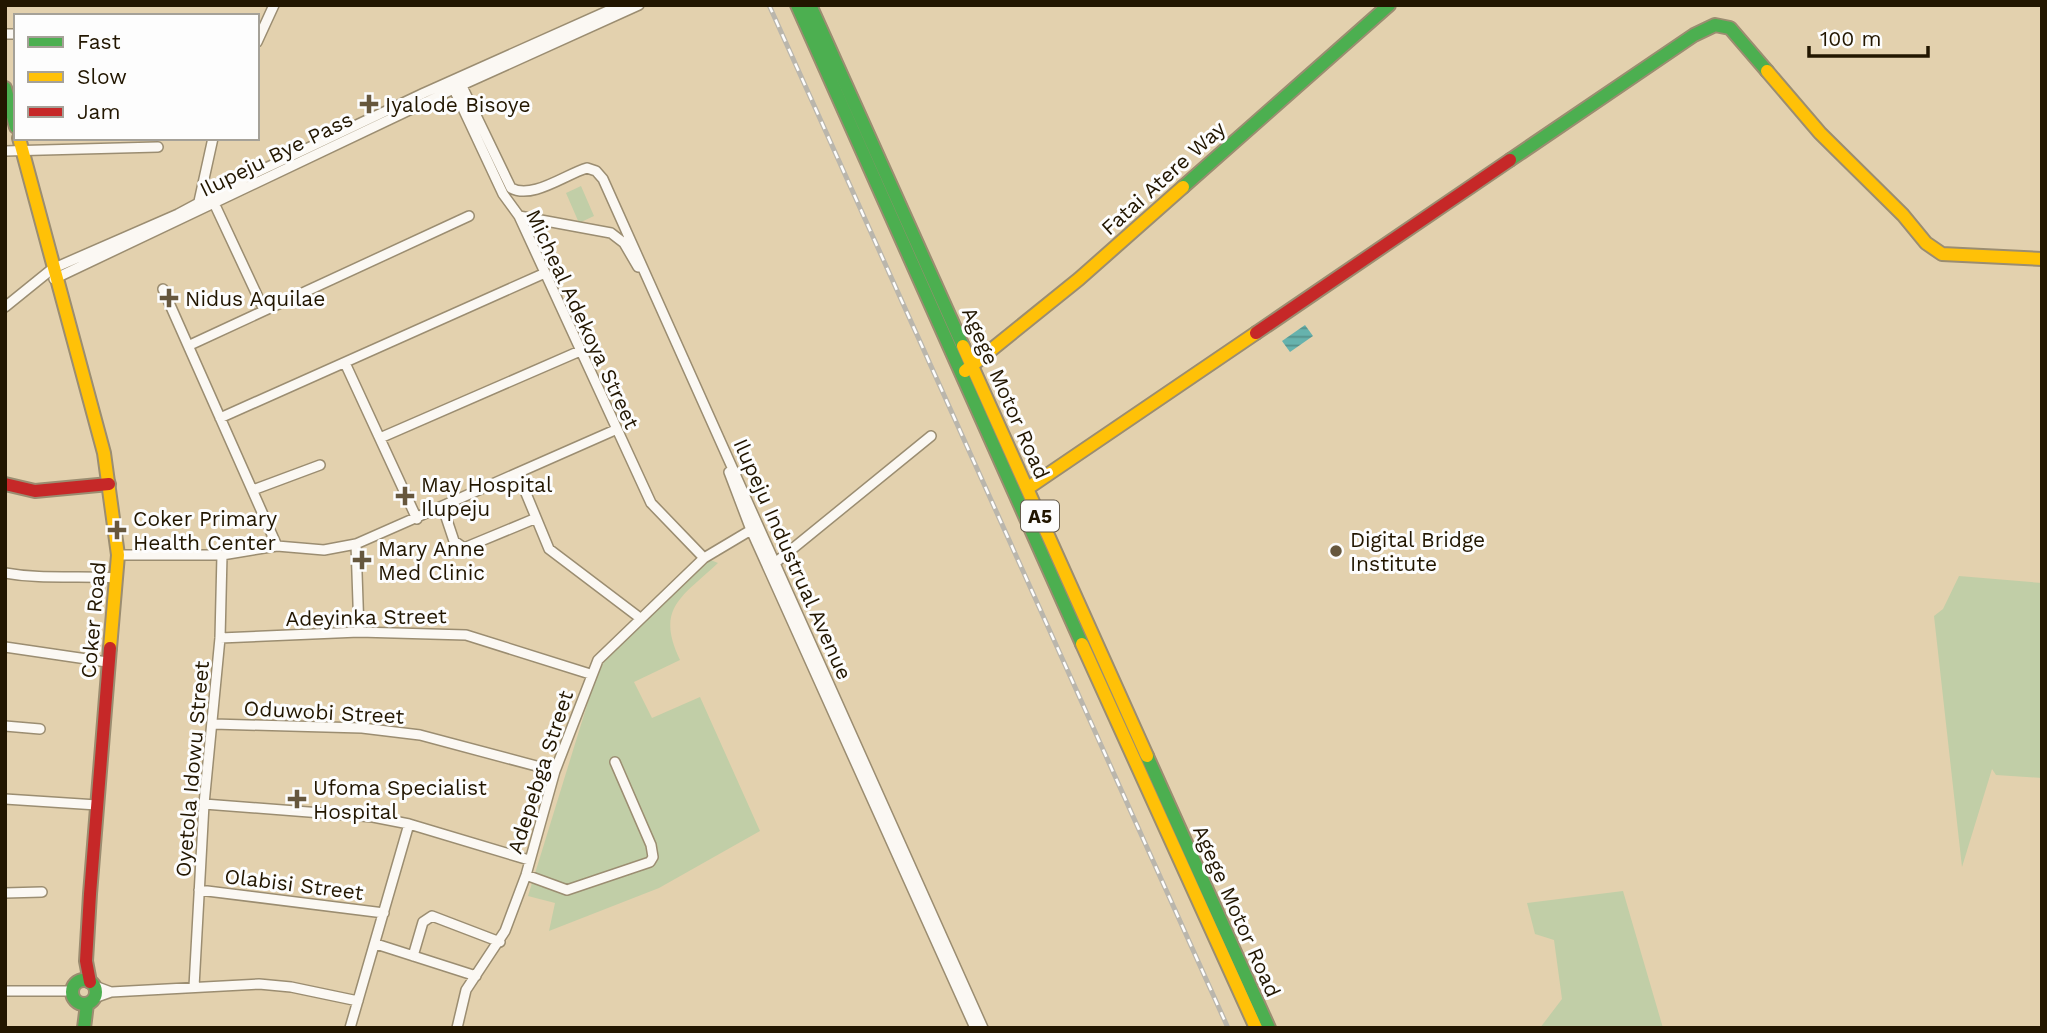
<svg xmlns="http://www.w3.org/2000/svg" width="2047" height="1033" font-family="'Work Sans',sans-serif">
  <defs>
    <pattern id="water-rules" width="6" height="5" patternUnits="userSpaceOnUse" patternTransform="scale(1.75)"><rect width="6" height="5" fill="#66b2ad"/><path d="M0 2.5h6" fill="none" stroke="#54908a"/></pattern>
  </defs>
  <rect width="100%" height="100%" fill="#e3d1ae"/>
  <path fill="#c1cea7" d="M581 186 594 216 579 223 566 193Z
    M708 559 718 563C682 597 655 608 680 660L634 682 652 718 700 697 760 831 659 888 549 931 555 903 528 896 596 676 604 662Z
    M1959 576 2042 583V778L1996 775 1992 769 1962 867 1934 616 1943 609Z
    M1623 891 1663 1028H1540L1562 999 1554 940 1535 934 1527 903Z"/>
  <path fill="url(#water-rules)" d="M1305 325 1313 336 1290 352 1282 341Z"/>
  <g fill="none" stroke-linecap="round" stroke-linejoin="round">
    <g stroke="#9b8d71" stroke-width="12">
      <path id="street" d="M5 34H16
        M257 42 274 5
        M458 78 511 188C532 200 566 174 587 168L596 171 603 179 983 1028
        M452 85 503 194 519 216 651 503 704 558
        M5 151 158 147
        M214 203 264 310
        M198 206 213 138
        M519 216 611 233 624 243 638 267
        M54 279 462 85 639 5
        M163 289 277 546
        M5 307 52 269 178 214 249 176 424 93 621 5
        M190 345 469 216
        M345 363 417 519
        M220 418 545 273
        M380 438 580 351
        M729 472 751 530 975 1028
        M518 474 549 549 640 618
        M253 490 320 465
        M443 508 454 541 464 548 534 519
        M356 544 359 632
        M118 555H222L277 546 324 550 356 544 615 430
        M775 563 931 436
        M5 573C44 580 77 575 116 578
        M220 638 359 632 466 635 590 674
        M5 647 107 662
        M213 724 362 728 420 735 555 771
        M5 726 40 729
        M5 799 97 805
        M204 804 373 817 409 824 529 860
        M526 875 567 890 650 862 653 857 651 845 615 762
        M199 890 384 913
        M5 893 42 892
        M376 944 476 976
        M413 956 423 922 432 916 500 942
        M95 986 111 992
        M194 987 204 804 220 638 222 555
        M5 991H71
        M94 998 111 992 259 984 291 987 358 1001
        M350 1028 409 824
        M457 1028 466 990 505 931 526 875 555 771 598 660 704 558 751 530"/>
    </g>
    <g stroke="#9b8d71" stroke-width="16">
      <path id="fast" d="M797 5 1082 644
        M810 5 963 346
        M5 88 16 127
        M1510 160 1694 35 1715 25 1730 28 1767 71
        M1183 187 1389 5
        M1147 756 1269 1028
        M72 992a12 12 0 1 1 24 0a12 12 0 1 1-24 0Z
        M84 1028 87 1004"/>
    </g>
    <g stroke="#9b8d71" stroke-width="16">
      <path id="slow" d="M1767 71 1820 133 1903 215 1926 243 1942 254 2042 259
        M19 138 104 453 118 555 110 648
        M963 346 1147 756
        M965 371 1079 279 1183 187
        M1028 488 1256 333
        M1082 644 1256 1028"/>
    </g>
    <g stroke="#9b8d71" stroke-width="16">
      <path id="jam" d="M1256 333 1510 160
        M5 484 35 491 109 484
        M90 982 86 961 90 894 110 648"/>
    </g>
    <use href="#street" stroke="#fbf8f3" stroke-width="9"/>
    <use href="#fast" stroke="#4caf50" stroke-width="12"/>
    <use href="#slow" stroke="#ffc107" stroke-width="12"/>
    <use href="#jam" stroke="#c62828" stroke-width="12"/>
    <g stroke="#bab6ac" stroke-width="5">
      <path id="rail" d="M769 5 1228 1028"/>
    </g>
    <use href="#rail" stroke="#fdfdfd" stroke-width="2.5" stroke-dasharray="8" stroke-linecap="butt"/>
  </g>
  <g fill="#66573d" stroke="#fdfdfd" stroke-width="2.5">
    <path d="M365.5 93.5h7v7h7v7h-7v7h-7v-7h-7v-7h7z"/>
    <path d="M165.5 287.5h7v7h7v7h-7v7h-7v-7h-7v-7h7z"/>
    <path d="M401.5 485.5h7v7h7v7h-7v7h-7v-7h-7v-7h7z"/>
    <path d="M113.5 519.5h7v7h7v7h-7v7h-7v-7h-7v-7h7z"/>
    <circle cx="1336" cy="551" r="7"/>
    <path d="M358.5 549.5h7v7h7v7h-7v7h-7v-7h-7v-7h7z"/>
    <path d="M293.5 788.5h7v7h7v7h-7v7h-7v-7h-7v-7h7z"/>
  </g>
  <g text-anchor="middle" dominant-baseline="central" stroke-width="6" stroke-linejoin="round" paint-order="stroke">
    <rect fill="#fdfdfd" stroke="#645b4c" stroke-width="2" x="1021" y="500.5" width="38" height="31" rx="5"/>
    <g font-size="19" font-weight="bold" fill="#221600">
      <text x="1040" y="516">A5</text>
    </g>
    <g font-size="21" fill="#221600" stroke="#fdfdfd" text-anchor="start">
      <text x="385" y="104">Iyalode Bisoye</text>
      <text x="185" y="298">Nidus Aquilae</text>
      <text x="421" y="484">May Hospital<tspan x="421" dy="24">Ilupeju</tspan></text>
      <text x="133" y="518">Coker Primary<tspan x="133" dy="24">Health Center</tspan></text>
      <text x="1350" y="539">Digital Bridge<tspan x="1350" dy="24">Institute</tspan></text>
      <text x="378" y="548">Mary Anne<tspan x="378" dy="24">Med Clinic</tspan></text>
      <text x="313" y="787">Ufoma Specialist<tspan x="313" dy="24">Hospital</tspan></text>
    </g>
    <g font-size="21" fill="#221600" stroke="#fdfdfd">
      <text transform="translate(276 154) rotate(-26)">Ilupeju Bye Pass</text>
      <text transform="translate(1163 178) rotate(-42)">Fatai Atere Way</text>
      <text transform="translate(583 319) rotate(65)">Micheal Adekoya Street</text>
      <text transform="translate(1006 393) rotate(66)">Agege Motor Road</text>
      <text transform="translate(793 559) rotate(66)">Ilupeju Industrual Avenue</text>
      <text transform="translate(366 617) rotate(-1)">Adeyinka Street</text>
      <text transform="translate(93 620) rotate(-85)">Coker Road</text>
      <text transform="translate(324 712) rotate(3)">Oduwobi Street</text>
      <text transform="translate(192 769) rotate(-85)">Oyetola Idowu Street</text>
      <text transform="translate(540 772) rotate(-72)">Adepebga Street</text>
      <text transform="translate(294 884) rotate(7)">Olabisi Street</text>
      <text transform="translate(1237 911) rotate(66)">Agege Motor Road</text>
    </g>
  </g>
  <rect width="2047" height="1033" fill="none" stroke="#221600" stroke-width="14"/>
  <rect x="14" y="14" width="245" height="126" fill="#fdfdfd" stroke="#a5a198" stroke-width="2"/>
  <rect x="28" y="37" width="35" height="10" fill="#4caf50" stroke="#a5a198" stroke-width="2"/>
  <text x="77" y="49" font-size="21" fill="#221600">Fast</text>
  <rect x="28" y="72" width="35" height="10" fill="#ffc107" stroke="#a5a198" stroke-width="2"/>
  <text x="77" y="84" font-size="21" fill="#221600">Slow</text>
  <rect x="28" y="107" width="35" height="10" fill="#c62828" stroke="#a5a198" stroke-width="2"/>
  <text x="77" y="119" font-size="21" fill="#221600">Jam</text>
  <path d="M1809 46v10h119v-10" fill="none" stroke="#221600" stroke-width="3.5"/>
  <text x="1820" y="46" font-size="21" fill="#221600" stroke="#fdfdfd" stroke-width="5" paint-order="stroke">100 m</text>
</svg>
